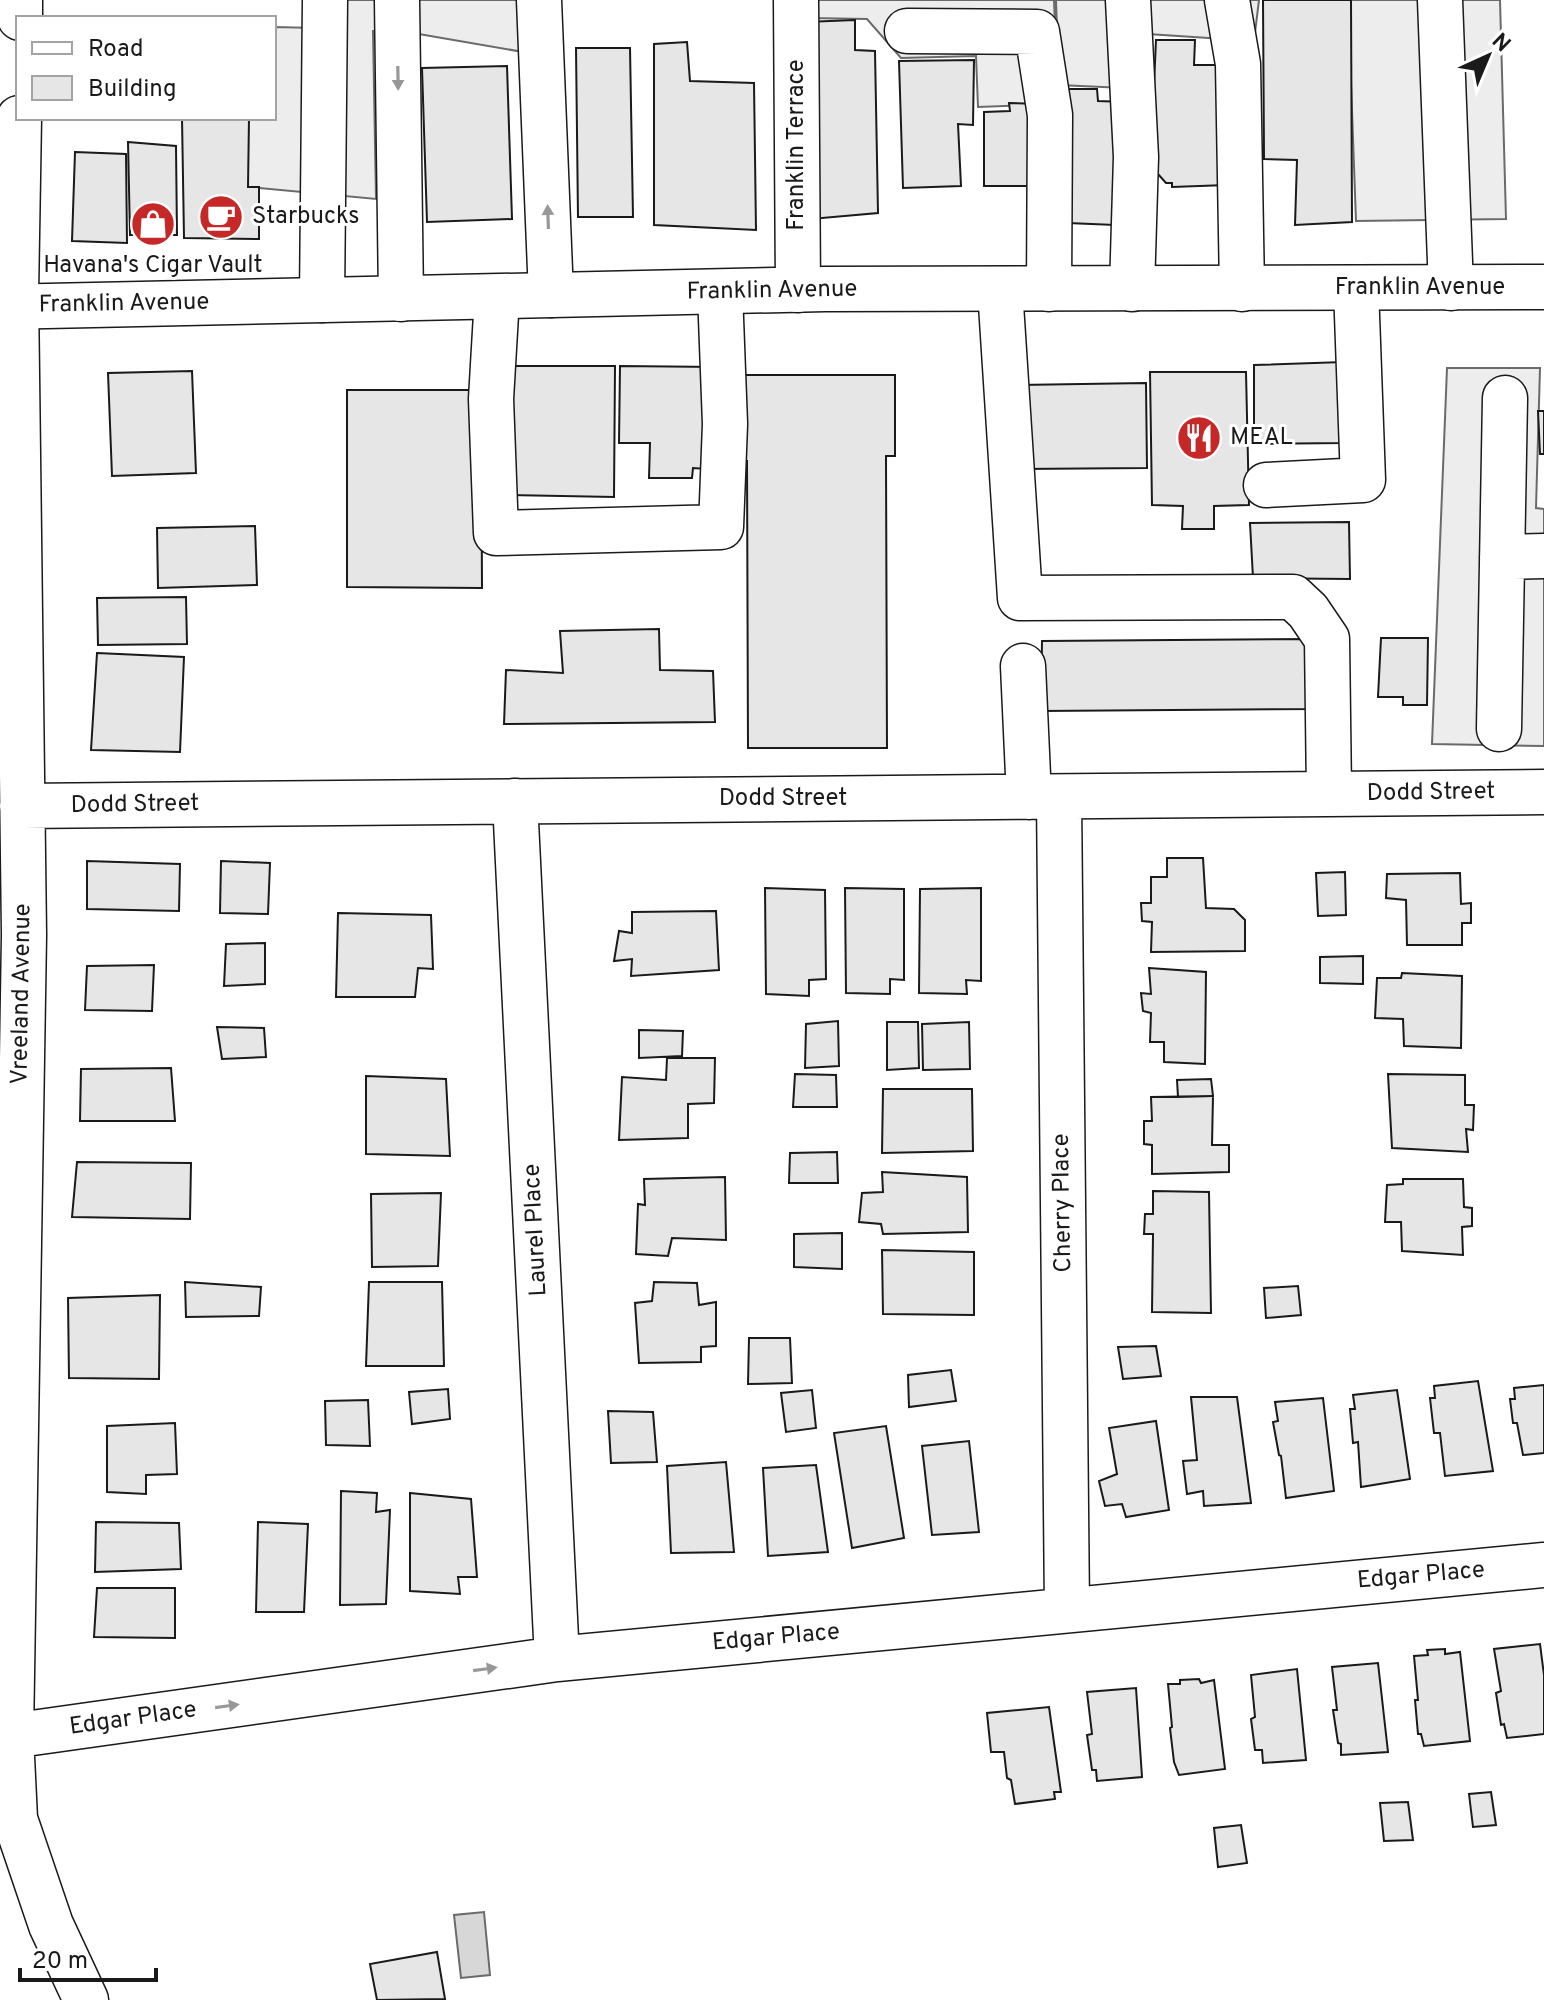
<svg xmlns="http://www.w3.org/2000/svg" width="1544" height="2000" font-family="Overpass,sans-serif">
  <rect width="100%" height="100%" fill="#fff"/>
  <path fill="#ededed" stroke="#6a6a6a" stroke-width="2" d="M315 0H557L558 58 413 33 373 31 376 199 248 187 245 118H274V27L316 28Z
    M810 0H1054L1058 104 978 107 976 56 901 58 867 19 808 18Z
    M1056 0H1141L1146 89 1059 85Z
    M1144 0H1259L1254 41 1148 34Z
    M1348 0H1500L1506 219 1356 221Z
    M1447 368H1540L1536 508 1544 509V746L1432 744Z"/>
  <path fill="#d7d7d7" stroke="#6a6a6a" stroke-width="2" d="M484 1912 490 1975 461 1978 454 1915Z"/>
  <path fill="#e6e6e6" stroke="#1a1a1a" stroke-width="2" d="M1263 0H1351L1352 222 1295 225 1297 160 1264 159Z
    M855 20V50L875 51 878 213 811 219 805 22Z
    M1156 40H1195L1194 65H1216L1224 74 1227 185 1172 187V183H1166L1158 174H1150Z
    M687 42 690 81 754 83 756 230 654 225V44Z
    M576 48H630L633 217H578Z
    M974 60 973 125 958 124 961 186 903 188 899 61Z
    M507 66 512 219 427 222 422 68Z
    M1069 89H1097L1098 101 1127 102 1115 225 1068 223Z
    M1009 103 1042 104 1041 186H984V112L1010 111Z
    M182 118H249L248 187H259V239L184 238Z
    M128 142 176 146 177 235H130Z
    M75 152 126 154 127 243 72 241Z
    M1343 362V443L1254 444V365Z
    M506 366H615L614 497 505 495Z
    M620 366 718 367 707 469 693 468 692 478H649L650 443H619Z
    M192 371 196 473 112 476 108 373Z
    M1150 372H1246L1249 505 1214 506V529H1182L1183 506 1152 505Z
    M738 375H895V456H886L887 748H748L747 461H738Z
    M1146 383 1147 468 1019 469 1018 385Z
    M347 390H481L482 588 347 587Z
    M1538 411H1544V454H1540Z
    M1349 522 1350 579 1253 578 1250 523Z
    M255 526 257 585 158 588 157 528Z
    M186 597 187 644 98 645 97 598Z
    M659 629 660 670 713 671 715 722 504 724 506 670 563 673 560 631Z
    M1381 638H1428L1427 705H1403V697H1378Z
    M1318 639V709L1041 711 1042 641Z
    M97 653 184 657 180 752 91 750Z
    M1167 858H1203L1206 908 1234 909 1245 920V951L1151 952 1152 922 1142 921 1141 903H1151V877H1167Z
    M87 861 180 864 179 911 87 909Z
    M221 861 270 863 268 914 220 913Z
    M1345 872 1346 915 1318 916 1316 873Z
    M1460 873 1461 904 1471 903V923H1462V945H1407L1406 900 1386 898 1387 874Z
    M765 888 825 890 826 979 809 980V996L766 994Z
    M845 888 904 889V980L890 979V994L846 993Z
    M981 888V981L966 980 967 994 919 993 920 889Z
    M716 911 719 970 631 976 632 959 614 961 619 931 632 933V912Z
    M338 913 431 915 433 969 418 968 415 997H336Z
    M265 943V984L224 986 226 944Z
    M1363 956V984L1320 983V957Z
    M154 965 152 1011 85 1010 87 966Z
    M1149 968 1206 972 1205 1064 1164 1062V1042H1150L1151 1013 1143 1011 1141 993 1151 994Z
    M1402 973 1462 976 1461 1048 1404 1046 1403 1019 1375 1018 1377 978H1401Z
    M838 1021 839 1066 805 1068 806 1024Z
    M887 1022H918L919 1068 887 1070Z
    M969 1022 970 1069 923 1070 922 1024Z
    M217 1027 264 1028 266 1057 222 1059Z
    M639 1030 683 1031 682 1056 639 1058Z
    M667 1058H715L714 1103 688 1104V1138L619 1140 622 1077 666 1080Z
    M171 1068 175 1121H80L81 1069Z
    M795 1074 836 1075 837 1107H793Z
    M1388 1074 1465 1075V1105H1474L1473 1130 1466 1129 1468 1152 1392 1148Z
    M366 1076 446 1079 450 1156 366 1154Z
    M1211 1079 1213 1096 1178 1097 1177 1080Z
    M883 1089H972L973 1151 882 1153Z
    M1213 1096 1212 1145H1229V1172L1152 1174V1145L1144 1144V1121H1152L1151 1097Z
    M837 1152 838 1183H789L790 1153Z
    M77 1162 191 1163 190 1219 72 1217Z
    M882 1172 967 1177 968 1232 883 1234 881 1224 859 1222 862 1193 883 1192Z
    M725 1177 726 1240 672 1238 668 1256 636 1254 638 1204 645 1205 644 1179Z
    M1403 1179H1463L1464 1207 1472 1208V1226L1462 1227 1463 1255 1402 1251 1401 1222H1385L1387 1185 1403 1184Z
    M1153 1191 1209 1192 1211 1313 1152 1312 1153 1234H1144L1145 1214H1153Z
    M441 1193 438 1266 372 1267 371 1194Z
    M842 1233V1269L794 1267V1234Z
    M882 1250 974 1252V1315L883 1314Z
    M185 1282 261 1287 259 1316 186 1317Z
    M369 1282H442L444 1366H366Z
    M654 1282 697 1283 699 1305 716 1302V1346L701 1347V1362L639 1363 635 1303 652 1301Z
    M1298 1286 1301 1315 1266 1318 1264 1288Z
    M160 1295 159 1379 69 1378 68 1298Z
    M749 1338H790L792 1383 748 1384Z
    M1156 1346 1161 1376 1123 1379 1118 1347Z
    M951 1370 956 1401 909 1407 908 1375Z
    M1478 1381 1493 1471 1445 1476 1440 1433H1434L1430 1398H1435L1434 1386Z
    M1544 1385V1453L1523 1455 1517 1423H1513L1510 1399H1515L1514 1388Z
    M448 1389 450 1419 412 1424 409 1392Z
    M812 1390 816 1428 786 1432 781 1393Z
    M1397 1390 1410 1479 1361 1487 1358 1442 1353 1443 1350 1409H1355L1353 1395Z
    M1191 1397H1237L1251 1503 1204 1506 1203 1491 1187 1494 1183 1461 1197 1460Z
    M1323 1398 1334 1491 1286 1498 1281 1456 1279 1455 1273 1422 1278 1421 1275 1402Z
    M368 1400 370 1446 326 1445 325 1401Z
    M608 1411 653 1412 657 1462 611 1463Z
    M1156 1421 1169 1510 1126 1517 1122 1504 1105 1506 1099 1481 1117 1474 1109 1428Z
    M175 1423 177 1474 146 1475V1494L107 1492V1426Z
    M886 1426 904 1538 852 1548 834 1433Z
    M969 1441 979 1532 932 1535 922 1446Z
    M726 1462 734 1552 671 1553 667 1466Z
    M816 1465 828 1552 768 1556 763 1468Z
    M341 1491 377 1493 376 1512 390 1510 386 1604 340 1605Z
    M410 1493 471 1499 477 1577H458L460 1594 410 1591Z
    M96 1522 179 1523 181 1569 95 1572Z
    M258 1522 308 1524 304 1612H256Z
    M97 1588H175V1638L94 1637Z
    M1540 1644 1544 1675V1734L1507 1738 1504 1724 1501 1725 1496 1693 1501 1691 1494 1649Z
    M1445 1649V1654L1460 1652 1470 1741 1424 1746 1421 1734H1418L1415 1700H1418L1414 1656 1428 1655 1427 1650Z
    M1378 1663 1388 1752 1341 1755V1744L1338 1743 1333 1710H1337L1332 1667Z
    M1297 1669 1306 1760 1263 1763 1262 1750H1255L1251 1719 1255 1717 1251 1675Z
    M1199 1679 1201 1683 1214 1680 1225 1769 1179 1775 1174 1762 1170 1728 1172 1727 1168 1684H1180V1680Z
    M1136 1688 1142 1777 1097 1781 1096 1770H1092L1087 1735 1092 1734 1087 1692Z
    M1049 1707 1061 1792H1054L1055 1799 1015 1804 1011 1780 1007 1778 1004 1752H991L987 1713Z
    M1491 1792 1496 1825 1473 1827 1469 1794Z
    M1408 1802 1413 1840 1384 1841 1380 1803Z
    M1241 1825 1247 1863 1218 1867 1214 1828Z
    M437 1952 445 1999 377 2000 370 1964Z"/>
  <g fill="none" stroke-linecap="round" stroke-linejoin="round">
    <g stroke="#1a1a1a" stroke-width="47">
      <path id="minor" d="M397 0 401 299
        M539 0 551 295
        M796 0 798 290
        M1128 0 1136 157 1132 289
        M1227 0 1238 64 1242 289
        M1440 0 1451 288
        M20 18V0
        M907 31 1037 32 1050 115 1049 289
        M19 118 16 295 24 935 11 1736 15 1819 51 1925 86 2000
        M1000 289 1020 598 1293 597 1308 611 1327 639 1329 793
        M497 297 491 399 496 533 721 527 725 424 720 292
        M322 300 325 0
        M1266 485 1363 480 1356 288
        M1502 557 1544 556
        M1023 666 1029 797
        M1499 729 1505 398
        M1059 797 1067 1610
        M515 801 557 1659
        M22 806 1544 792
        M11 1736 557 1659 1544 1565"/>
    </g>
    <g stroke="#1a1a1a" stroke-width="47">
      <path id="major" d="M0 307 825 289 1544 287"/>
    </g>
    <use href="#minor" stroke="#fff" stroke-width="44"/>
    <use href="#major" stroke="#fff" stroke-width="44"/>
  </g>
  <defs><path id="oneway-solid" d="M-6-.8H1V-3.2L6.5 0L1 3.2V.8H-6Z" transform="scale(2)"/></defs>
  <g fill="#989898">
    <use href="#oneway-solid" transform="translate(398 78) rotate(89)"/>
    <use href="#oneway-solid" transform="translate(548 217) rotate(-92)"/>
    <use href="#oneway-solid" transform="translate(485 1669) rotate(-8)"/>
    <use href="#oneway-solid" transform="translate(227 1706) rotate(-8)"/>
  </g>
  <defs>
    <g id="cafe-disc" transform="scale(2.3)"><circle r="9.5" fill="#c62828" stroke="#fff"/><path d="M-5.5-4.5H6V0H3Q3 3.5 0 3.5H-2.5Q-5.5 3.5-5.5 0ZM3-3.2v2h1.7v-2ZM-6 4.5H4V6H-6Z" fill="#fff"/></g>
    <g id="shop-disc" transform="scale(2.3)"><circle r="9.5" fill="#c62828" stroke="#fff"/><path d="M-5-2.5h2.3a2.7 3.5 0 0 1 5.4 0H5L5.5 6h-11ZM-1.5-2.5h3a1.5 2.3 0 0 0-3 0Z" fill="#fff"/></g>
    <g id="restaurant-disc" transform="scale(2.3)"><circle r="9.5" fill="#c62828" stroke="#fff"/><path d="M-5-6h1v4h1v-4h1v4h1v-4h1v5L-1.5 .5V6h-2V.5L-5-1ZM5-6V6H3V1.5H1.5Q1.5-4 5-6Z" fill="#fff"/></g>
  </defs>
  <g fill-rule="evenodd">
    <use href="#cafe-disc" x="221" y="217"/>
    <use href="#shop-disc" x="153" y="224"/>
    <use href="#restaurant-disc" x="1199" y="438"/>
  </g>
  <g text-anchor="middle" dominant-baseline="central" stroke-width="6" stroke-linejoin="round" paint-order="stroke">
    <g font-size="24" fill="#1a1a1a" stroke="#fff">
      <text transform="translate(797 145) rotate(-90)">Franklin Terrace</text>
      <text x="1420" y="288">Franklin Avenue</text>
      <text transform="translate(772 291) rotate(-1)">Franklin Avenue</text>
      <text transform="translate(124 304) rotate(-1)">Franklin Avenue</text>
      <text transform="translate(1431 793) rotate(-1)">Dodd Street</text>
      <text x="783" y="799">Dodd Street</text>
      <text transform="translate(135 805) rotate(-1)">Dodd Street</text>
      <text transform="translate(22 994) rotate(-89)">Vreeland Avenue</text>
      <text transform="translate(1063 1203) rotate(-91)">Cherry Place</text>
      <text transform="translate(536 1230) rotate(-93)">Laurel Place</text>
      <text transform="translate(1421 1576) rotate(-5)">Edgar Place</text>
      <text transform="translate(776 1638) rotate(-5)">Edgar Place</text>
      <text transform="translate(133 1719) rotate(-8)">Edgar Place</text>
    </g>
    <g font-size="24" fill="#1a1a1a" stroke="#fff" text-anchor="start">
      <text x="252" y="217">Starbucks</text>
      <text x="153" y="266" text-anchor="middle">Havana's Cigar Vault</text>
      <text x="1230" y="438">MEAL</text>
    </g>
  </g>
  <rect x="16" y="16" width="260" height="104" fill="#ffffff" stroke="#a3a3a3" stroke-width="2"/>
  <rect x="32" y="42" width="40" height="12" fill="#ffffff" stroke="#a3a3a3" stroke-width="2"/>
  <text x="88" y="56" font-size="24" fill="#1a1a1a">Road</text>
  <rect x="32" y="76" width="40" height="24" fill="#e6e6e6" stroke="#a3a3a3" stroke-width="2"/>
  <text x="88" y="96" font-size="24" fill="#1a1a1a">Building</text>
  <g transform="translate(1488 56) rotate(44)" stroke="#ffffff" stroke-width="6" paint-order="stroke">
  <path d="M0-6L14 30L0 20L-14 30Z" fill="#1a1a1a"/>
  <text y="-12" font-size="22" font-weight="bold" text-anchor="middle" fill="#1a1a1a">N</text>
  </g>
  <path d="M20 1968v12h136v-12" fill="none" stroke="#1a1a1a" stroke-width="4"/>
  <text x="32" y="1968" font-size="24" fill="#1a1a1a" stroke="#ffffff" stroke-width="6" paint-order="stroke">20 m</text>
</svg>
